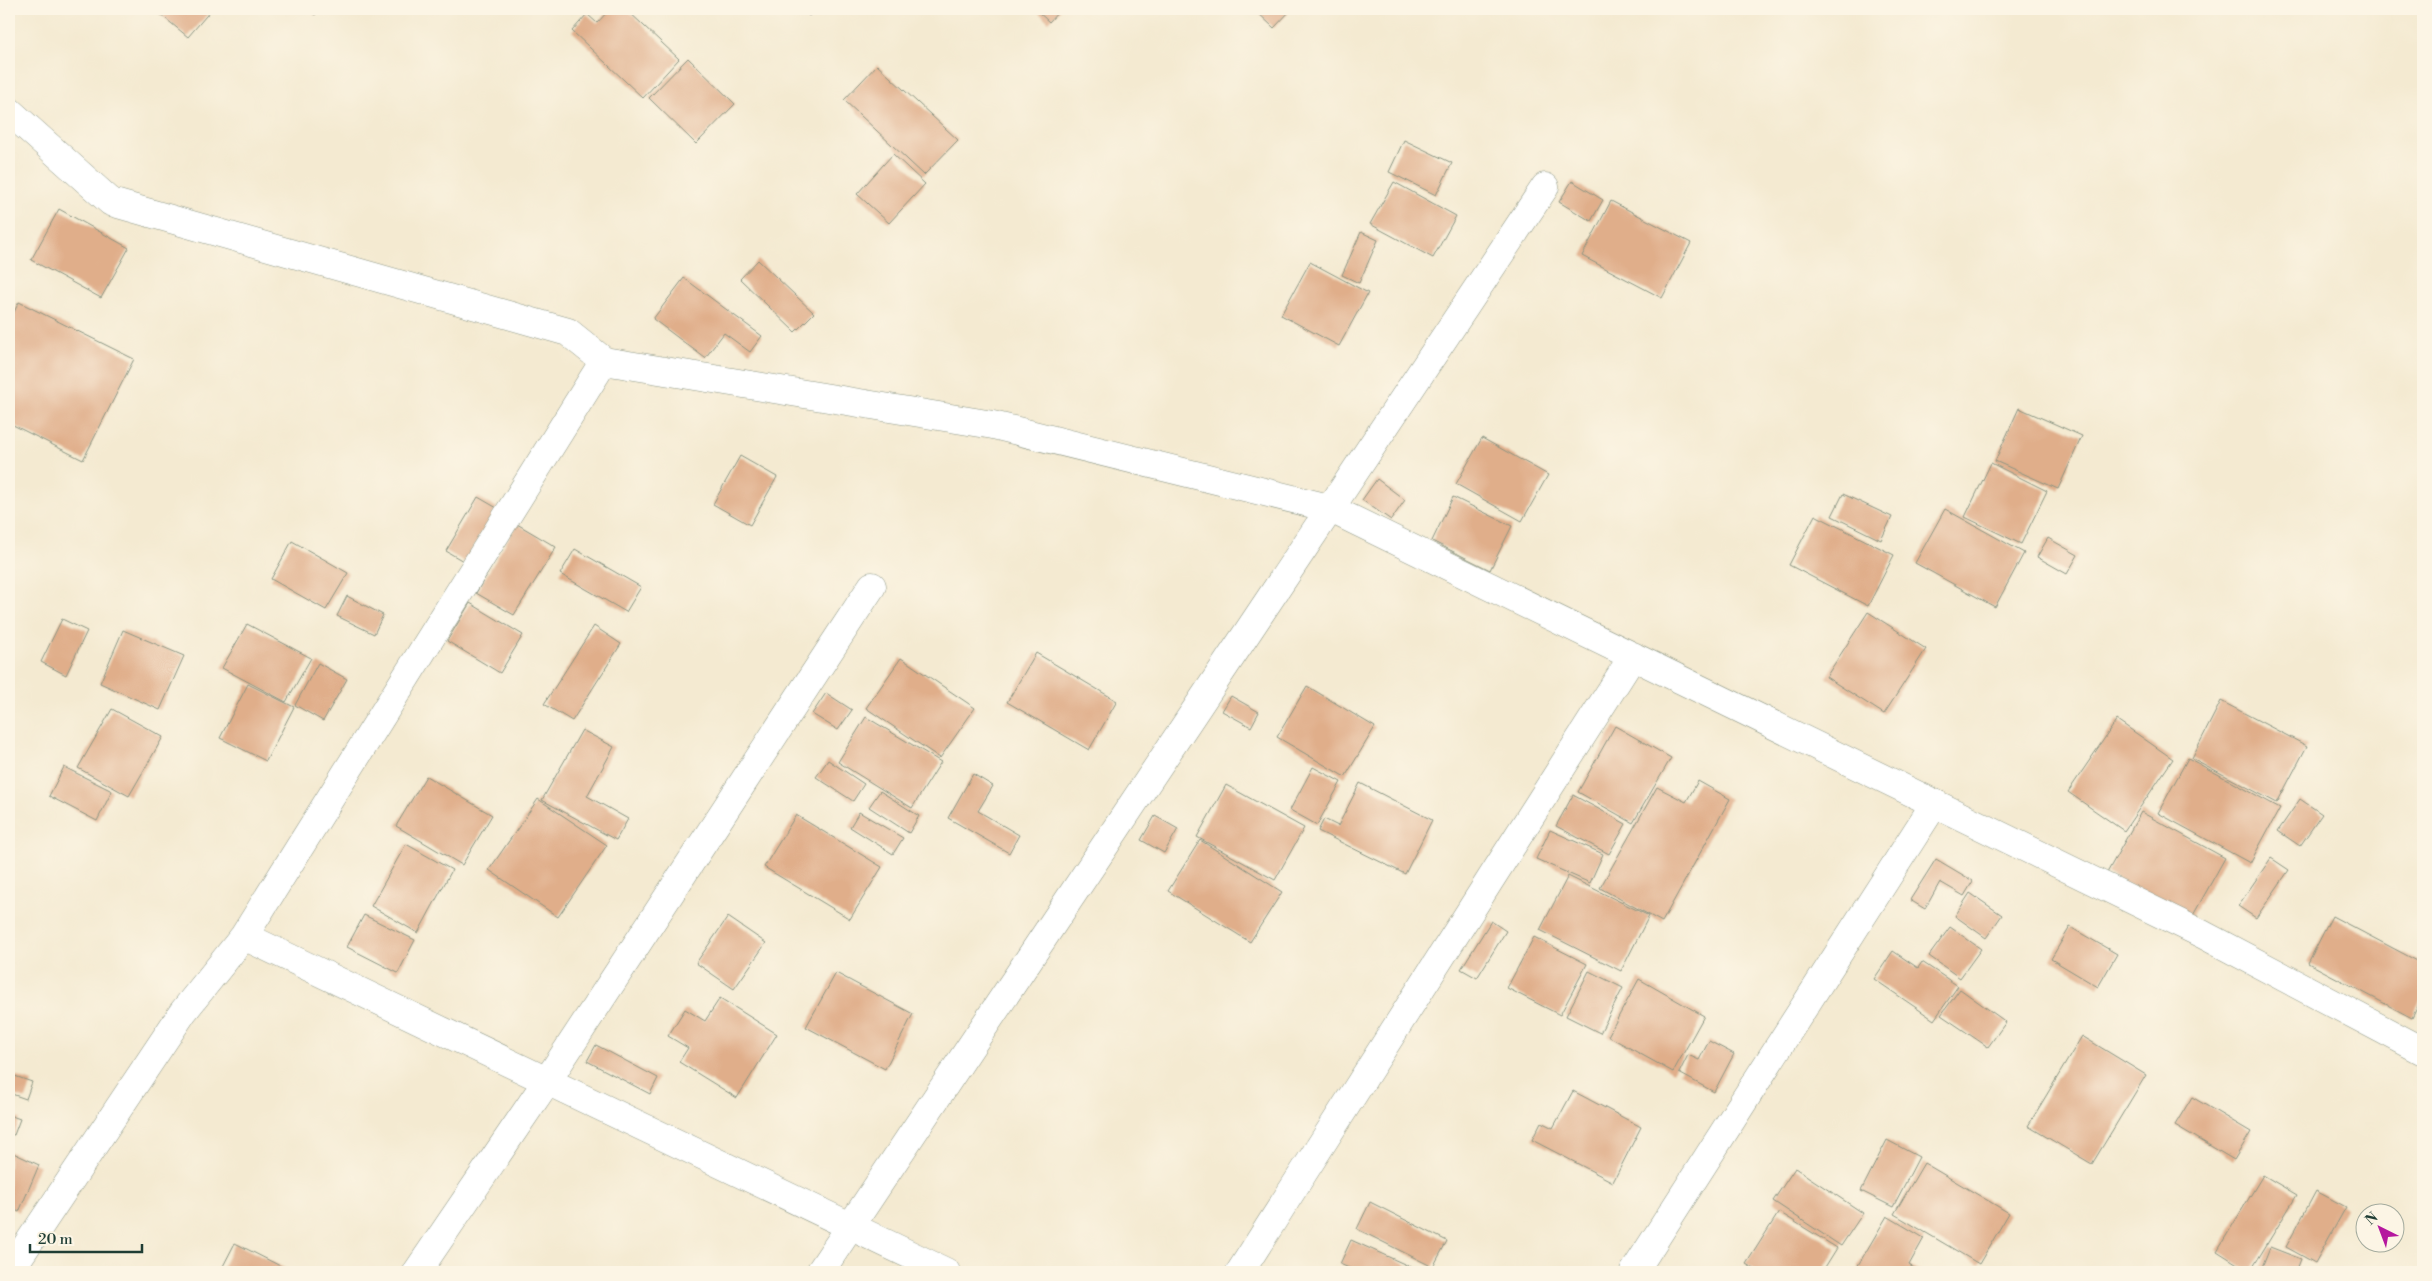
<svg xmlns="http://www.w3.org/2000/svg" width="2432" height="1281" font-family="'Libre Bodoni',serif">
  <rect width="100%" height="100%" fill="#fcf5e5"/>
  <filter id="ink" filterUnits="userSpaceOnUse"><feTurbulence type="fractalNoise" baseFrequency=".02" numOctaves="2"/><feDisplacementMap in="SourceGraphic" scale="10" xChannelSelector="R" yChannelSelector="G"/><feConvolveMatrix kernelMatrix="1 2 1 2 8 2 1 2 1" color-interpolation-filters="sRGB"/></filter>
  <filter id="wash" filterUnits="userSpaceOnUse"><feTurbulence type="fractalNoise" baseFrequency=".0096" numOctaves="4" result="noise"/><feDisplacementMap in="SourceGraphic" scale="20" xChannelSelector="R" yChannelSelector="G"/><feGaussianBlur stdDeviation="1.12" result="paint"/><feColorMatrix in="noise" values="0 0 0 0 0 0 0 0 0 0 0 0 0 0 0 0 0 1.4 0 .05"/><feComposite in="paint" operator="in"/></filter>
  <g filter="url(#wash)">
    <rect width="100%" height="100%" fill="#f4ead1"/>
    <g id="blocks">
      <path fill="#e0ae8a" d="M154 9H212L188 37Z
        M308 9H320L315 15Z
        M610 9H626L679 59 643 98 572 31 587 14 597 23Z
        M802 9H816L809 16Z
        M1035 9H1061L1049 22Z
        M1254 9H1292L1274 28Z
        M688 58 735 104 696 144 649 98Z
        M877 65 958 140 924 175 844 100Z
        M1404 140 1452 163 1436 195 1389 172Z
        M893 154 925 184 889 223 857 194Z
        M1572 181 1603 200 1591 221 1559 202Z
        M1394 182 1456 216 1433 258 1370 224Z
        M1611 201 1691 243 1662 298 1582 256Z
        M59 209 129 248 101 298 31 260Z
        M1361 232 1378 240 1359 283 1342 275Z
        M758 260 814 313 795 332 740 279Z
        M1310 262 1368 293 1339 346 1281 315Z
        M684 278 762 336 750 352 724 333 705 358 653 319Z
        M19 302 134 359 83 460 9 423V322Z
        M2019 408 2082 436 2058 489 1995 461Z
        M1482 438 1548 475 1522 521 1456 484Z
        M740 456 777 477 750 525 713 504Z
        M1991 463 2047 491 2021 544 1965 517Z
        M1377 479 1405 500 1391 520 1362 500Z
        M1843 494 1892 517 1881 540 1832 516Z
        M478 497 497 508 465 562 446 551Z
        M1453 497 1512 526 1490 570 1432 541Z
        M1945 509 2024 553 1995 607 1915 563Z
        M1815 515 1894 555 1868 606 1789 565Z
        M517 524 556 547 514 615 476 593Z
        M2048 538 2078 555 2067 574 2037 557Z
        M292 541 348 573 326 610 271 579Z
        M575 549 641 587 626 612 560 574Z
        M347 596 383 615 374 634 337 616Z
        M470 603 523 635 500 673 447 641Z
        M1868 612 1926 649 1884 714 1826 677Z
        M62 619 87 631 66 675 41 662Z
        M247 624 311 658 286 702 222 668Z
        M594 626 621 644 572 721 544 704Z
        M123 630 184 656 160 710 100 683Z
        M1036 653 1117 701 1089 750 1007 702Z
        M901 658 975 708 940 758 866 708Z
        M318 663 347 679 323 721 295 705Z
        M248 684 294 707 266 761 220 738Z
        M1307 686 1375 727 1345 777 1277 737Z
        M826 693 852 710 838 730 812 714Z
        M1231 696 1259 712 1251 727 1222 711Z
        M2221 701 2307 746 2277 803 2192 758Z
        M112 709 163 737 129 796 78 768Z
        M866 717 941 762 912 808 838 762Z
        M2117 720 2173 759 2124 831 2068 792Z
        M1615 726 1671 758 1633 823 1578 792Z
        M582 730 614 747 587 796 628 819 616 840 542 800Z
        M2188 758 2280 808 2250 863 2158 813Z
        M828 760 864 784 853 801 816 777Z
        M64 767 112 791 97 821 49 796Z
        M1313 767 1341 782 1317 825 1290 810Z
        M973 774 993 786 978 811 1019 835 1009 853 948 818Z
        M426 776 492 815 462 865 396 826Z
        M1698 781 1730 799 1662 922 1600 888 1657 787 1686 802Z
        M1360 783 1432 820 1405 874 1318 831 1324 819 1338 826Z
        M1226 785 1304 828 1275 880 1197 837Z
        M880 791 919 816 909 833 869 807Z
        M1573 795 1626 824 1609 854 1556 826Z
        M538 799 607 845 558 917 489 870Z
        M2300 799 2322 814 2300 846 2278 831Z
        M859 812 903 838 893 854 850 827Z
        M2141 812 2225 858 2191 919 2107 873Z
        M796 815 882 867 850 919 764 867Z
        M1155 816 1178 829 1164 853 1141 840Z
        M1550 830 1603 854 1590 883 1536 859Z
        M1200 840 1282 892 1250 942 1168 891Z
        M406 844 452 870 418 933 371 906Z
        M2271 858 2289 870 2256 918 2238 906Z
        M1936 859 1973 881 1964 896 1940 882 1925 909 1910 900Z
        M1568 876 1649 916 1621 971 1540 930Z
        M1970 893 2002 915 1986 938 1955 916Z
        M364 915 415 940 398 973 347 947Z
        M2332 916 2423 964V996L2412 1018 2308 963Z
        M728 917 766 943 734 989 696 963Z
        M1491 921 1506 931 1477 978 1461 969Z
        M1950 927 1981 949 1960 978 1929 956Z
        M2070 927 2117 954 2098 987 2051 959Z
        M1534 937 1587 964 1560 1015 1507 988Z
        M1893 951 1918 968 1922 962 1958 986 1934 1020 1874 979Z
        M1589 971 1623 988 1600 1033 1566 1016Z
        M836 973 913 1014 885 1069 806 1027Z
        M1639 979 1704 1016 1673 1072 1608 1036Z
        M1960 989 2006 1022 1988 1047 1941 1015Z
        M720 998 777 1034 737 1098 679 1062 688 1048 668 1036 685 1009 705 1021Z
        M2082 1036 2146 1075 2092 1164 2028 1126Z
        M1709 1041 1734 1054 1714 1092 1679 1073 1688 1055 1699 1060Z
        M596 1045 658 1078 650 1094 587 1061Z
        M9 1074 32 1082 26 1099 9 1093Z
        M1573 1091 1641 1127 1613 1182 1532 1140 1541 1122 1553 1128Z
        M2192 1097 2251 1132 2234 1160 2175 1125Z
        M9 1115 20 1119 14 1135 9 1134Z
        M1887 1140 1919 1157 1893 1207 1861 1191Z
        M9 1151 39 1165 19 1212 9 1207Z
        M1924 1163 2009 1213 1979 1264 1894 1214Z
        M1795 1168 1863 1213 1841 1246 1773 1201Z
        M2263 1175 2297 1195 2250 1272 2217 1251Z
        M2316 1191 2346 1207 2315 1263 2286 1247Z
        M1370 1202 1447 1241 1433 1267 1357 1229Z
        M1779 1212 1837 1248 1822 1272H1759L1746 1264Z
        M1887 1216 1924 1238 1909 1265 1921 1272H1866L1857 1267Z
        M1351 1240 1422 1272H1358L1340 1264Z
        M235 1243 292 1272H220Z
        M2270 1247 2301 1259 2296 1272H2260Z"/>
    </g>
  </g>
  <g filter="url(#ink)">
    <use href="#blocks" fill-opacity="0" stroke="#8a9482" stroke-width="1"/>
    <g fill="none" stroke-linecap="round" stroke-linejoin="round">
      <g stroke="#8a9482" stroke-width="29">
        <path id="minor" d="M9 111 111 202 568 332 604 361 993 425 1329 508 2202 934 2423 1051
          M244 936 946 1272
          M9 1272 183 1012 244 936 604 361
          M417 1272 547 1081 872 586
          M820 1272 1545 187
          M1240 1272 1633 656
          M1634 1272 1935 803"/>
      </g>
      <use href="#minor" stroke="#fff" stroke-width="28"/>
    </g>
  </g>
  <rect width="2432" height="1281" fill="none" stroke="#fcf5e5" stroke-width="30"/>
  <g transform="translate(2380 1228) rotate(318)"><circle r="24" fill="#fcf5e5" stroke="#a4ab9e"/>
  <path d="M0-4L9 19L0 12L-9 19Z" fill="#b5179e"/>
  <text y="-8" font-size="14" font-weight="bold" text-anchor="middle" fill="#1f3d34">N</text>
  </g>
  <path d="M30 1244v8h112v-8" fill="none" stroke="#1f3d34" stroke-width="2.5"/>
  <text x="38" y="1244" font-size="15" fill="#1f3d34" stroke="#fcf5e5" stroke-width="4" paint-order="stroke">20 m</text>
</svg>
